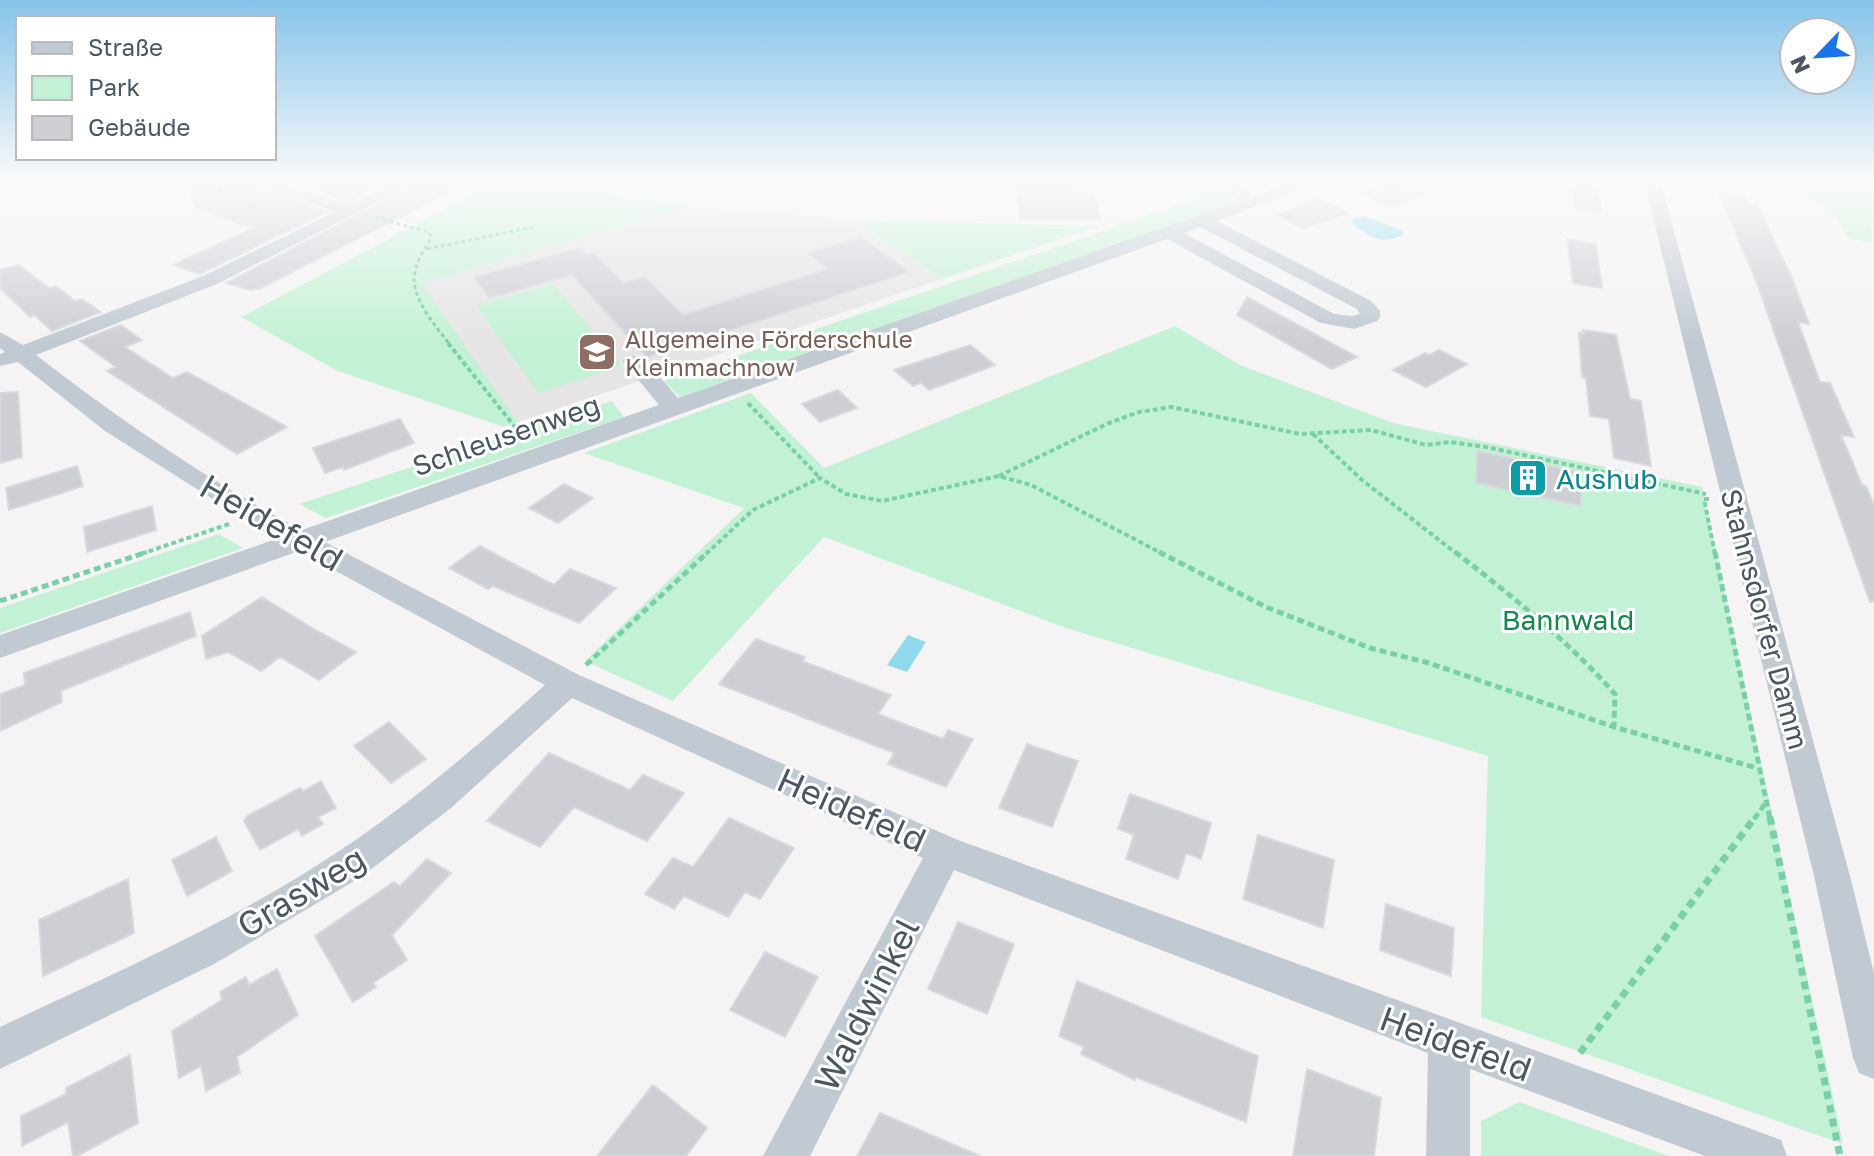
<svg xmlns="http://www.w3.org/2000/svg" width="1874" height="1156" font-family="'Golos Text',sans-serif">
  <rect width="100%" height="100%" fill="#f5f3f3"/>
  <path fill="#e6e4e5" d="M692 206 854 220 942 279 518 422 420 283Z"/>
  <path fill="#c3f1d5" d="M501 180 692 206 421 283 518 422 504 427 338 371 241 317Z
    M1187 180H1216L1233 195V199L1221 208 680 397 664 381 1197 199Z
    M1784 180H1839L1874 197V225L1871 226 1874 243 1848 239 1836 216Z
    M854 220 1099 226 942 279Z
    M553 284 622 366 538 393 476 305Z
    M1175 326 1242 366 1393 423 1702 487 1843 1144 1481 1017 1488 756 1066 628 824 537 673 701 585 661 744 508 584 453 751 393 824 468Z
    M612 401 624 417 326 518 299 504Z
    M219 534 243 548 0 633V608Z
    M1519 1102 1669 1156H1481V1121Z"/>
  <path fill="#90daee" d="M1364 216 1403 231 1404 235C1378 244 1374 239 1353 224L1352 220Z
    M908 635 926 642 907 672 887 665Z"/>
  <path fill="#cdcfd5" stroke="#d7d9de" stroke-width="2" d="M187 180H242L327 212 200 274 173 265 253 228 195 208Z
    M282 180H392L349 202Z
    M424 180H473L261 288 250 290 226 283Z
    M1015 180 1071 181 1073 191 1094 192 1100 219H1020Z
    M1572 180H1596L1601 212 1575 208Z
    M1393 181 1424 194 1392 207 1361 193Z
    M1718 192 1745 196 1749 204 1757 205 1792 278 1809 324 1798 322 1820 382 1830 383 1854 437 1841 435 1862 485 1866 486 1874 505V601L1870 602 1755 278Z
    M1319 199 1348 213 1303 228 1276 215Z
    M861 237 909 272 647 357 572 275 489 298 474 277 580 248 586 255 594 253 624 283 645 277 683 315 828 269 808 253Z
    M1567 239 1596 244 1602 288 1573 283Z
    M19 265 49 288 56 286 75 301 82 299 101 312 52 331 34 315 30 317 0 288V270Z
    M1247 297 1357 357 1332 369 1237 315Z
    M121 325 142 340 125 347 173 378 187 372 287 427 237 454 107 371 116 367 80 341Z
    M1583 330 1616 335 1630 399 1641 401 1651 466 1614 458 1609 419 1590 416 1586 378 1582 377 1579 333 1584 334Z
    M970 345 995 365 929 390 921 383 913 386 894 370Z
    M1439 350 1467 364 1426 387 1393 370 1425 353 1429 355Z
    M838 390 857 408 820 422 802 404Z
    M18 392 22 457 0 463V393Z
    M400 419 414 443 344 470 343 467 325 473 313 448Z
    M1477 451 1580 472 1581 506 1476 483Z
    M77 466 83 486 9 510 6 488Z
    M564 484 593 498 558 523 529 508Z
    M152 506 156 530 87 552 84 527Z
    M480 546 554 585 570 569 616 588 579 623 493 586 488 589 449 568Z
    M262 597 317 631 356 652 319 680 280 657 261 671 228 652 206 659 202 636Z
    M190 612 196 636 61 691 62 702 0 731V694L25 685 24 673Z
    M756 639 805 657 802 661 891 695 878 714 943 739 948 730 973 739 946 787 888 764 894 753 719 684Z
    M389 722 426 759 391 783 354 746Z
    M1027 744 1078 761 1052 827 999 808Z
    M549 753 630 790 643 775 684 793 647 841 574 807 540 847 487 821Z
    M321 781 336 808 318 817 323 824 302 836 298 829 260 850 244 821 247 816 300 788 303 791Z
    M1130 794 1211 823 1201 859 1186 853 1178 879 1126 859 1134 835 1118 829Z
    M729 818 794 848 760 899 745 892 728 917 684 896 674 909 645 894 673 858 693 867Z
    M1258 835 1334 860 1323 928 1243 899Z
    M216 837 232 871 187 896 172 860Z
    M427 859 451 873 392 935 407 960 373 983 376 987 353 1002 315 936 394 882 400 886Z
    M128 879 134 933 43 976 39 920Z
    M1386 904 1454 928 1451 976 1380 950Z
    M958 922 1014 944 987 1014 928 989Z
    M765 952 818 977 785 1037 730 1010Z
    M277 969 298 1015 237 1057 240 1073 206 1091 201 1066 179 1078 172 1031 222 1000 220 992 246 977 249 985Z
    M1077 981 1258 1056 1246 1122 1136 1077 1135 1080 1081 1054 1084 1047 1059 1036Z
    M130 1055 138 1123 77 1156H73L68 1122 22 1146 21 1116 66 1094V1088Z
    M1307 1069 1381 1098 1374 1156H1293Z
    M653 1085 707 1128 686 1156H597Z
    M880 1113 980 1156H857Z"/>
  <g fill="none" stroke-linecap="round" stroke-linejoin="round">
    <path stroke="#7ad0a6" stroke-width="3" stroke-dasharray="4 3" stroke-linecap="butt" d="M218 190 235 184
      M376 218 429 232 431 237C426 248 417 259 415 272 409 297 436 326 450 345
      M427 249 533 227"/>
    <path stroke="#7ad0a6" stroke-width="4" stroke-dasharray="5 3" stroke-linecap="butt" d="M448 343 515 427
      M748 403 820 478
      M1313 434 1362 480 1457 554
      M999 476 1109 423 1139 412 1172 407 1300 434 1371 430 1426 445 1450 442 1486 447 1706 494
      M1709 499H1704L1715 554
      M141 554 229 524
      M706 554 753 510 820 478 846 494 882 501 999 476 1031 485 1163 554"/>
    <path stroke="#7ad0a6" stroke-width="5" stroke-dasharray="7 4" stroke-linecap="butt" d="M1159 552 1266 607 1370 648 1429 663 1614 727 1757 768
      M1455 552C1512 596 1567 640 1615 694L1614 727
      M1715 552 1770 819
      M0 601 147 552
      M586 665 708 552
      M1754 819 1765 804"/>
    <path stroke="#7ad0a6" stroke-width="7" stroke-dasharray="8 6" stroke-linecap="butt" d="M1770 817 1840 1156
      M1580 1053 1755 817"/>
    <path fill="#c1cad2" fill-rule="evenodd" d="M95 180H111L112 184 104 189 98 188Z
      M245 180H271L349 205 399 180H421L217 284 36 355C120 420 207 480 302 530L659 405 623 361 626 356H642L678 398 1239 201 1219 180H1237L1253 196 1299 180H1324L1217 221 1371 301 1380 311V317L1377 321 1354 329 1321 323 1167 239 325 542 579 675 958 840 1765 1134 1781 1140 1787 1156H1705L1470 1069V1156H1426L1428 1053 954 870 810 1156H763L923 858 572 698 451 808 361 877 216 963 0 1069V1027C114 973 231 923 336 853 411 804 478 745 545 685L299 551 0 658V635L276 539 105 431 18 362 0 366V354L5 352 0 348V332L23 345 203 276 335 212ZM1200 227 1357 309 1360 314 1352 316 1334 314 1184 233Z
      M1644 180H1660L1850 876 1874 973V1079L1859 1073 1853 1058 1814 876Z
      M1864 180H1874V186Z"/>
  </g>
  <linearGradient id="sky" x2="0" y2="1"><stop stop-color="#85c3ea"/><stop offset="0.53" stop-color="#fafafa"/><stop offset="1" stop-color="#fafafa" stop-opacity="0"/></linearGradient>
  <rect width="1874" height="342" fill="url(#sky)"/>
  <defs>
    <g id="school-square" transform="scale(2)"><rect x="-9" y="-9" width="18" height="18" rx="4" fill="#8d6e63" stroke="#fff"/><path d="M0-5L7-2L0 1L-7-2ZM-4 1L0 2.5L4 1V4Q0 6-4 4Z" fill="#fff"/></g>
    <g id="building-square" transform="scale(2)"><rect x="-9" y="-9" width="18" height="18" rx="4" fill="#0f9aa8" stroke="#fff"/><path d="M-4-6H4V6H1V3H-1V6H-4ZM-2.5-4.3h1.7v1.8h-1.7ZM.8-4.3h1.7v1.8H.8ZM-2.5-1h1.7V.8h-1.7ZM.8-1h1.7V.8H.8Z" fill="#fff"/></g>
  </defs>
  <g fill-rule="evenodd">
    <use href="#school-square" x="597" y="352"/>
    <use href="#building-square" x="1528" y="478"/>
  </g>
  <g text-anchor="middle" dominant-baseline="central" stroke-width="6" stroke-linejoin="round" paint-order="stroke">
    <g font-size="24" fill="#785e54" stroke="#fff" text-anchor="start">
      <text x="625" y="338">Allgemeine Förderschule<tspan x="625" dy="28">Kleinmachnow</tspan></text>
    </g>
    <g font-size="28" fill="#4a5661" stroke="#fff">
      <text transform="translate(506 435) rotate(-19)">Schleusenweg</text>
      <text transform="translate(1765 619) rotate(75)">Stahnsdorfer Damm</text>
    </g>
    <g font-size="28" fill="#0d838f" stroke="#fff" text-anchor="start">
      <text x="1556" y="478">Aushub</text>
    </g>
    <g font-size="28" fill="#17864f" stroke="#fff">
      <text x="1568" y="619">Bannwald</text>
    </g>
    <g font-size="34" fill="#4a5661" stroke="#fff">
      <text transform="translate(272 522) rotate(30)">Heidefeld</text>
      <text transform="translate(852 809) rotate(24)">Heidefeld</text>
      <text transform="translate(301 891) rotate(-31)">Grasweg</text>
      <text transform="translate(866 1004) rotate(-63)">Waldwinkel</text>
      <text transform="translate(1456 1043) rotate(20)">Heidefeld</text>
    </g>
  </g>
  <rect x="16" y="16" width="260" height="144" fill="#ffffff" stroke="#b7bbc0" stroke-width="2"/>
  <rect x="32" y="42" width="40" height="12" fill="#c1cad2" stroke="#b7bbc0" stroke-width="2"/>
  <text x="88" y="56" font-size="24" fill="#4a5661">Straße</text>
  <rect x="32" y="76" width="40" height="24" fill="#c3f1d5" stroke="#b7bbc0" stroke-width="2"/>
  <text x="88" y="96" font-size="24" fill="#4a5661">Park</text>
  <rect x="32" y="116" width="40" height="24" fill="#cdcfd5" stroke="#b7bbc0" stroke-width="2"/>
  <text x="88" y="136" font-size="24" fill="#4a5661">Gebäude</text>
  <g transform="translate(1818 56) rotate(245)"><circle r="38" fill="#ffffff" stroke="#b7bbc0" stroke-width="2"/>
  <path d="M0-6L14 30L0 20L-14 30Z" fill="#1a73e8"/>
  <text y="-12" font-size="22" font-weight="bold" text-anchor="middle" fill="#4a5661">N</text>
  </g>
</svg>
